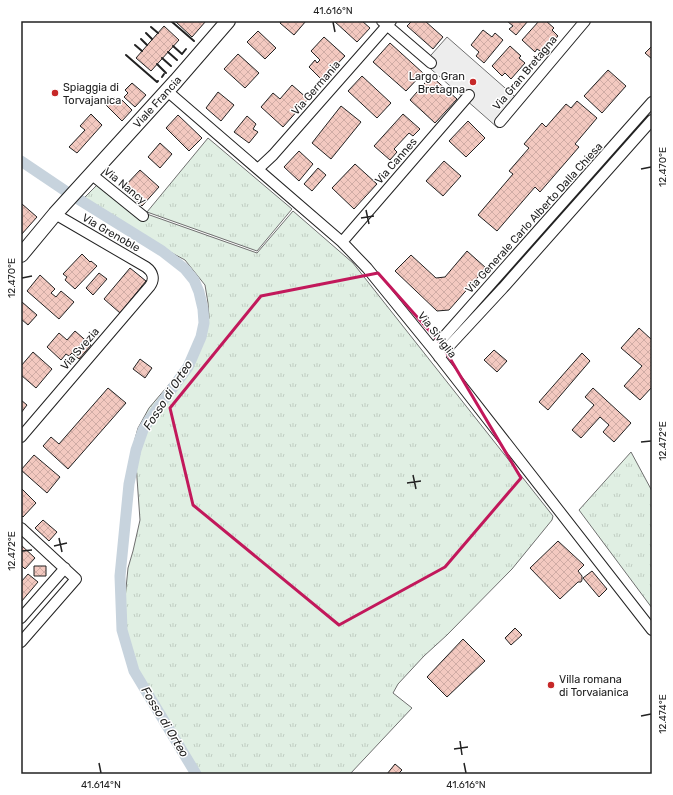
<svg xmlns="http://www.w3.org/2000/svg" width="673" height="795" font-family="Rubik,sans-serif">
  <defs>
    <pattern id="grass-tufts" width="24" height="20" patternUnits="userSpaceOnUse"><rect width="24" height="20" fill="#e0efe3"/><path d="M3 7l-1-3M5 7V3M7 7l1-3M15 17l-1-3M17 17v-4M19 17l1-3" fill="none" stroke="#c0cdc2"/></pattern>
    <pattern id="building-cross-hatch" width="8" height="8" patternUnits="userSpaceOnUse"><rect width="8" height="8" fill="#f3c9c0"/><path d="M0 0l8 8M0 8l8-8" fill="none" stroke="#d0aca5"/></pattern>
  </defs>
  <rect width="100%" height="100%" fill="#fff"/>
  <path fill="url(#grass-tufts)" stroke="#6f6f6f" d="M208 138 292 209 257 251 147 212Z
    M99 183 144 213 257 253 293 211 353 263 553 516 552 520 512 569 447 635 424 656 398 684 393 693 412 708 350 774H192L167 734 152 696 136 667 127 638 124 609 128 568 133 551 140 520 136 464 134 449 135 439 138 428 149 408 189 361 200 343 209 318 208 303 205 285 185 260 146 239 83 199Z
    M631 452 652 491V608L579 510Z"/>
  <path fill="#ededed" stroke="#6f6f6f" d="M447 37 521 102 498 128 424 63Z"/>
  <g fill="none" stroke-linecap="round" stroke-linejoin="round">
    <path stroke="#c7d3dd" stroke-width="11" d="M21 161 67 192 162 251 185 269 194 280 199 292 203 309 204 323 201 337 188 367 149 420 143 430 136 450 129 484 120 576 122 630 134 671 196 774"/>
  </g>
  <path fill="url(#building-cross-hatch)" stroke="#222" d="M175 21H206L192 37Z
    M281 21H306L294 35 280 23Z
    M334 21H362L370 28 357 42Z
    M412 21H425L443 37 433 49 407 26Z
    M507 21H528L516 35 509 29 513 26Z
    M539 21H546L554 28 552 30 558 36 543 53 537 49 535 52 522 40Z
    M164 26 179 40 151 71 136 58Z
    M483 30 492 37 495 33 503 40 484 63 476 56 479 52 471 45Z
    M258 31 276 48 265 59 247 42Z
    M324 37 345 56 322 80 309 67 315 60 317 63 320 60 311 51Z
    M390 43 423 73 406 91 373 62Z
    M510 46 521 56 519 58 525 63 511 79 505 73 502 76 492 66Z
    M652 46V59L645 53Z
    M238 54 259 73 245 88 224 69Z
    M608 70 626 86 602 113 584 96Z
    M362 76 391 103 377 118 348 91Z
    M431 76 457 99 435 123 410 100Z
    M132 83 146 95 135 107 124 97 128 93 125 90Z
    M292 85 308 99 283 127 261 107 273 93 280 99Z
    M218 92 234 105 221 121 206 108Z
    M114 97 118 101 120 98 132 110 122 121 106 105Z
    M577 101 597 118 575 144 579 147 540 192 535 187 497 231 478 215 513 174 509 171 529 148 524 144 542 123 546 127 566 104 571 108Z
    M341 106 361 122 331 159 312 143Z
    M91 114 102 125 77 153 69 147 85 130 80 126Z
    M403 114 420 129 413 136 409 133 394 149 397 152 390 160 374 146Z
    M178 115 202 138 189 151 166 128Z
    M247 116 256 124 253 129 258 132 249 143 234 132Z
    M468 121 485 138 466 157 449 141Z
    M160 143 172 154 160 168 148 157Z
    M299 151 313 164 299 181 284 167Z
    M444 161 461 176 443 196 426 181Z
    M355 164 377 184 354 209 332 188Z
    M318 168 326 175 312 191 304 184Z
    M140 170 159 187 142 206 123 188Z
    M22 204 37 217 21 235V205Z
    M467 251 486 268 449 310 437 311 395 271 411 255 436 278 445 277Z
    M82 254 90 262 91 261 97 266 75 289 65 280 67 277 63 274Z
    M130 268 146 281 120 313 104 299Z
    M99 273 107 279 93 295 86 288Z
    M40 275 55 289 51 293 56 297 61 291 74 302 59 319 27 291Z
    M22 302 37 315 28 325 21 319V303Z
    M639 328 652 340V387L640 400 624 386 642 366 621 348Z
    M75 331 91 345 79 359 72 353 69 356 66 354 61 360 47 347 59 333 67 340Z
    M494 350 507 361 497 372 484 360Z
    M33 352 52 369 36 388 21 375V366Z
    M582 353 590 361 548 410 539 402Z
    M140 359 152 368 145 378 133 369Z
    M108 388 126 403 68 469 43 446 51 437 59 444Z
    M593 388 631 423 614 442 603 432 609 425 600 417 581 438 572 430 594 405 585 397Z
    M21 400 27 405 21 413Z
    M34 455 60 477 47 493 21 470Z
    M21 488 36 503 23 517 21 515Z
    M43 520 57 532 49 541 35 528Z
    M558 541 584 565 578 571 582 576V580L581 582H578L560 599 530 568Z
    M21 545 35 558 25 569 21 565Z
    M34 566H46V576H34Z
    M592 571 607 589 599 597 583 578Z
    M28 574 38 582 21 602V582Z
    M515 628 522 635 511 645 505 638Z
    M463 639 485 661 447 697 427 677Z
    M395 764 402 770 398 774H387Z"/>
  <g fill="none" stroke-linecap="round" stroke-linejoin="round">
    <g stroke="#222" stroke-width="12">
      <path id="minor" d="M382 21 431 63
        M166 90 342 242 367 268 433 349 652 630
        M500 122 585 21
        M258 169 273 155 391 21
        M91 174 143 216
        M342 242 469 95
        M433 349 652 102
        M439 357 503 288 652 120
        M21 437 150 286C155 279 153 272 146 267L55 214
        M21 528 76 579 21 642
        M21 618 65 568"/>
    </g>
    <g stroke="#222" stroke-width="16">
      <g id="secondary">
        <path id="s1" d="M21 255 55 214 176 81 228 21"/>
      </g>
    </g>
    <use href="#minor" stroke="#fff" stroke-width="10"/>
    <use href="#secondary" stroke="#fff" stroke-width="14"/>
    <path stroke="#222" stroke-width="2" d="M171 21 194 41
      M151 27 158 33
      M146 33 152 39
      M141 39 147 45
      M135 45 142 51
      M173 46 182 54 186 49
      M168 52 177 60
      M126 55 157 82 158 81
      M162 58 171 66
      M157 64 166 73
      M162 77 164 74"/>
  </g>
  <path fill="none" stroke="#c2185b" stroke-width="3" stroke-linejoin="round" d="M378 273 442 345 521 478 445 567 339 625 193 505 170 408 261 296Z"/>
  <path fill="none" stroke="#222" stroke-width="1.5" d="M333 22 335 32M641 169 651 167M366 210 369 224M361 218 374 216M22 278 32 276M641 442 651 441M413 475 416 489M407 483 421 481M59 538 62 552M54 546 67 543M22 551 32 550M641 716 651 714M460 741 462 755M454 749 468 747M99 763 101 773M464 763 466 773"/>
  <g fill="#c62828" stroke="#fff" stroke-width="1.5">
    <circle cx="473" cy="82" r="4"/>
    <circle cx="55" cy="93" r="4"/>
    <circle cx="551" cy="685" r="4"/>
  </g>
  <g text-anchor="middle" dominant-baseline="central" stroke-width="3" stroke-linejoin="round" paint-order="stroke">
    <g font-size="11" fill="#222" stroke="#fff">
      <text transform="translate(525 73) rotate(-50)">Via Gran Bretagna</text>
      <text transform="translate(316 88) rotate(-49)">Via Germania</text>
      <text stroke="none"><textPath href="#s1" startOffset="205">Viale Francia</textPath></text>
      <text transform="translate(396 161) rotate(-49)">Via Cannes</text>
      <text transform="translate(125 186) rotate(39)">Via Nancy</text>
      <text transform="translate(534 218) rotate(-48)">Via Generale Carlo Alberto Dalla Chiesa</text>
      <text transform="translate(111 233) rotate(30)">Via Grenoble</text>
      <text transform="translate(437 335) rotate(52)">Via Siviglia</text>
      <text transform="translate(80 349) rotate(-49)">Via Svezia</text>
    </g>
    <g font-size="11" fill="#222" stroke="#fff" text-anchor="start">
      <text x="465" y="76" text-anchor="end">Largo Gran<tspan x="465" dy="13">Bretagna</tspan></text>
      <text x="63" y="87">Spiaggia di<tspan x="63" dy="13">Torvajanica</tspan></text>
      <text x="559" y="679">Villa romana<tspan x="559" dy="13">di Torvaianica</tspan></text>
    </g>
    <g font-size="12" font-style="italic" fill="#222" stroke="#fff">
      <text transform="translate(168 395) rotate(-57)">Fosso di Orteo</text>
      <text transform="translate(165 722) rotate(59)">Fosso di Orteo</text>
    </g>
  </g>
  <rect width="673" height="795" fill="none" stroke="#ffffff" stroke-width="44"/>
  <rect x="22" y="22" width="629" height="751" fill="none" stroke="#222" stroke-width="1.5"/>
  <g font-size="10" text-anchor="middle" fill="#222">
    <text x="333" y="14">41.616°N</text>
    <text transform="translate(662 167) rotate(-90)" y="4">12.470°E</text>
    <text transform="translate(11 278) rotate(-90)" y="4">12.470°E</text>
    <text transform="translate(662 441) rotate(-90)" y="4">12.472°E</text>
    <text transform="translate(11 551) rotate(-90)" y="4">12.472°E</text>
    <text transform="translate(662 714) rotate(-90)" y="4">12.474°E</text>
    <text x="101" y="788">41.614°N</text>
    <text x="466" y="788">41.616°N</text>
  </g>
</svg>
